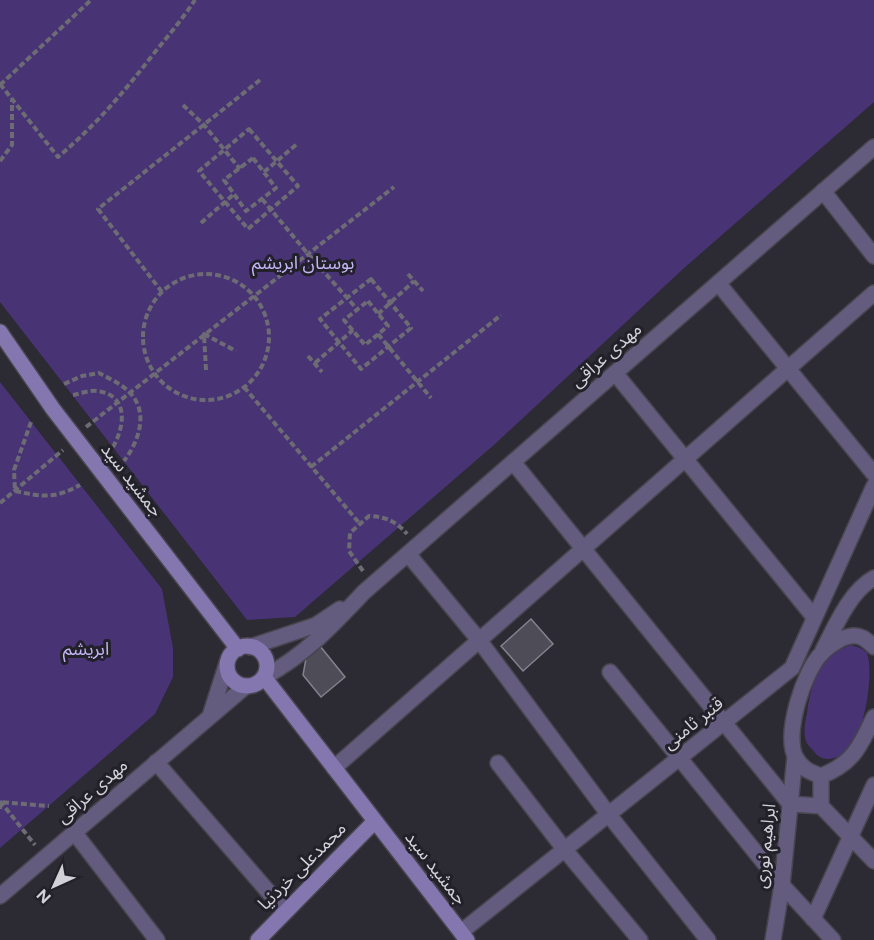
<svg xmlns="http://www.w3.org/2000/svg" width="874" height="940" font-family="Figtree,'Noto Sans Arabic',sans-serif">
  <rect width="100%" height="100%" fill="#2c2a33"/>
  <path fill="#483375" d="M0 0H874V102L683 269 495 444 295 617 247 620 0 302Z
    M0 382 162 589 173 648V677L155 714 0 848Z
    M851 645C857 647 863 648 867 653 874 672 865 728 852 745 848 752 841 756 834 758 828 760 822 759 817 755 814 751 807 745 806 741 803 732 805 722 807 713 811 683 820 655 851 645Z"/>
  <path fill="#4e4c57" stroke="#84828e" stroke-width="1.5" d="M531 619 553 644 523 671 501 646Z
    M320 646 345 677 321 697 303 675 307 653Z"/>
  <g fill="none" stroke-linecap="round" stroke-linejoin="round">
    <g stroke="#47454d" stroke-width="18">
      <path id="minor" d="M823 191 874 256
        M718 283 874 474
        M615 373 814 617
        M513 462 790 804 821 806 874 861
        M408 554 479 640 609 815 708 940
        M610 672 782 885 833 940
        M156 762 285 911
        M498 763 565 850 640 940
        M334 768 874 293
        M821 806V776
        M74 832 157 940
        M813 919 874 785"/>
    </g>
    <g stroke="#47454d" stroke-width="18">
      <path id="tertiary" d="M250 647 316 625 340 609
        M874 647C871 644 867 640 863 638 855 634 849 636 841 639 834 643 827 647 822 653 804 670 783 735 796 758 802 769 810 772 821 776 854 763 860 746 874 717
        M823 650C835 627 850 591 874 578
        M264 677C304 656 333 625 364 592L874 147
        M210 716 227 663
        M0 896 246 686
        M461 932 792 668 874 486
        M773 940 782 885 795 756"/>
    </g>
    <g stroke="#47454d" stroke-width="18">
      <path id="secondary" d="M0 332 53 409 238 649
        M227 666a20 20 0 1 1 40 0a20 20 0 1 1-40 0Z
        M264 677 467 940
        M258 940 375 821"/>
    </g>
    <path stroke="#6d6b73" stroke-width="4" stroke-dasharray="6 3" stroke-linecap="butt" d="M0 84 58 157C97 124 124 92 155 52 169 35 183 18 195 0
      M0 85 91 0
      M183 105 204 125 240 169
      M249 129 298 186 248 229 199 171Z
      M253 158 276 188 246 211 224 180Z
      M0 161 12 145V99
      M264 172 297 144
      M262 199 308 254 357 309
      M201 223 234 194
      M408 274 423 291
      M143 337a63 63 0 1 1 126 0a63 63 0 1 1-126 0Z
      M371 279 411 328 361 369 320 319Z
      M162 292 98 209 260 80
      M368 301 388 326 365 345 344 320Z
      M378 314 414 281
      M378 334 431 398
      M308 356 322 372
      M315 363 353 330
      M206 370 204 334 236 351
      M64 384 82 376 99 373C108 378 120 383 128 391 150 411 139 441 124 461
      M244 387 360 524
      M73 395C80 394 89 390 97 391 129 395 125 426 113 447
      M31 422 14 470 15 491C42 497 55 499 80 485
      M86 427 394 187
      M311 467 501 315
      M0 503 63 450
      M363 571 349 551 350 533 369 516C386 517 396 521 407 534
      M0 801 35 845
      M0 809 1 802 49 806"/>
    <use href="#minor" stroke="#645c7f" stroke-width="15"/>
    <use href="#tertiary" stroke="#645c7f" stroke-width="15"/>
    <use href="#secondary" stroke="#8476ae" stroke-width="15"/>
  </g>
  <g text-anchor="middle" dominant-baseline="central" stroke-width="6" stroke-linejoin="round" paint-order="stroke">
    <g font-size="18" fill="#c3b4f5" stroke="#222029">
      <text x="303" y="263">بوستان ابریشم</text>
      <text x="86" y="649">ابریشم</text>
    </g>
    <g font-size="18" fill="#d2d1d7" stroke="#222029">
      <text transform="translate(606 355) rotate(-41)">مهدی عراقی</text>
      <text transform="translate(132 480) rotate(52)">جمشید سید</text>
      <text transform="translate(693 723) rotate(-39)">قنبر ثامنی</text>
      <text transform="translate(92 791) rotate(-41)">مهدی عراقی</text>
      <text transform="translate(765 846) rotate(-84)">ابراهیم نوری</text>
      <text transform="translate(302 866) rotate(-45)">محمدعلی خردنیا</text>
      <text transform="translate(436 868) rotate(52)">جمشید سید</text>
    </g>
  </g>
  <g transform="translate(54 886) rotate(225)" stroke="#222029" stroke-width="4.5" paint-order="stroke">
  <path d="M0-4.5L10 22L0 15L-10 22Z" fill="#d2d1d7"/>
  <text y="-9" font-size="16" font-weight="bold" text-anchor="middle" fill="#d2d1d7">N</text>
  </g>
</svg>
